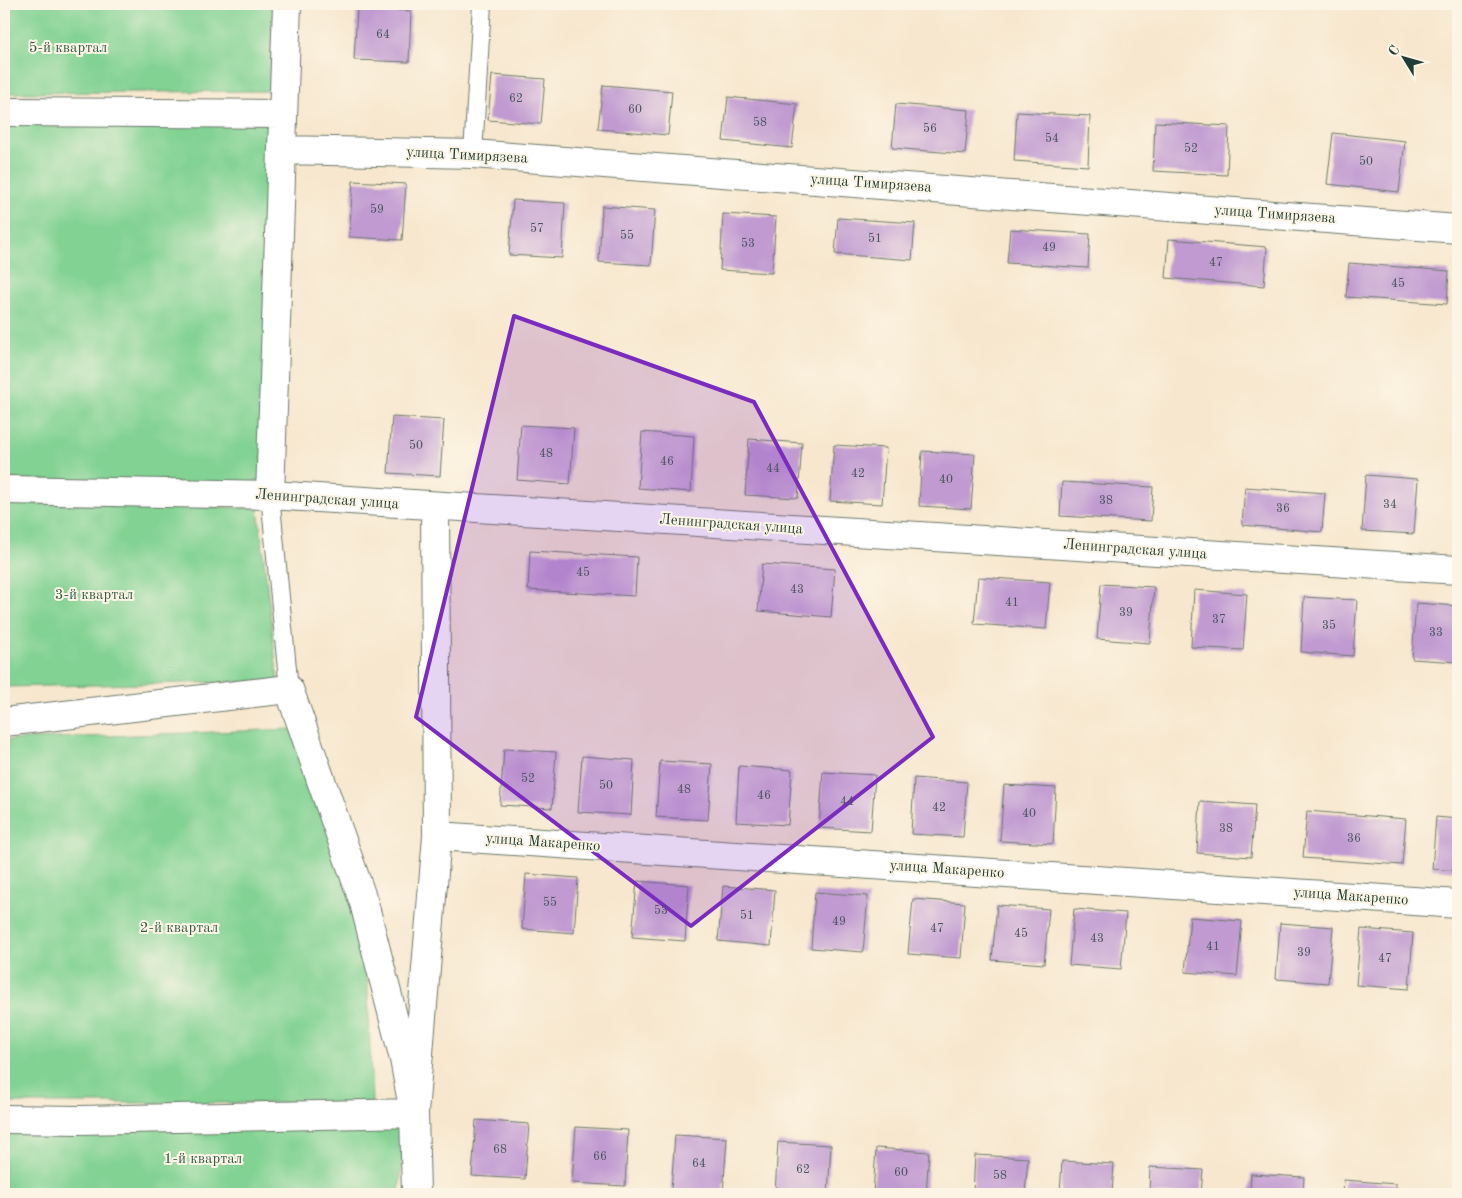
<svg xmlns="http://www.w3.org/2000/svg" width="1462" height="1198" font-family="'Old Standard TT',serif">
  <rect width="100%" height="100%" fill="#fcf5e5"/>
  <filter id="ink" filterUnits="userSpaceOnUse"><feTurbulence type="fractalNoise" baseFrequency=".02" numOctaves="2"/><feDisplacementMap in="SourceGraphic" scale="10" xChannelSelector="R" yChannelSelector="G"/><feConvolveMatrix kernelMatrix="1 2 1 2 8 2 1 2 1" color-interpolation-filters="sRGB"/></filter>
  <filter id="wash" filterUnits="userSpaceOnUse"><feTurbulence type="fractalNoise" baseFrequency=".0096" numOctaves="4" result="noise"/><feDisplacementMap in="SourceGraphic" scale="20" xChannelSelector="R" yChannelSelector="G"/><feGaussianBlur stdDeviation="1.12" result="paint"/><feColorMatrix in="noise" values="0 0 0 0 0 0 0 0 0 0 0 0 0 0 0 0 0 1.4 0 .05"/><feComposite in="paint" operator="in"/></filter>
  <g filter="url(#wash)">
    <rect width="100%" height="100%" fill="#f7e7ce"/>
    <path fill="#81d293" stroke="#508864" d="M4 4H277L276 91 4 93Z
      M4 122 271 124 261 486 4 479Z
      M4 503 258 508 278 681 4 687Z
      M293 729 366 935 372 1103H4V740Z
      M4 1124 405 1125 399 1194H4Z"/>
    <g id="blocks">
      <path fill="#c09ad1" d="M357 8 411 11 409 62 354 60Z
        M492 75 545 79 541 124 488 120Z
        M603 85 672 91 668 135 598 129Z
        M728 97 797 104 792 148 723 141Z
        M896 104 969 110 965 154 892 148Z
        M1017 112 1090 116 1088 166 1014 161Z
        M1155 122 1229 126 1227 175 1153 171Z
        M1333 133 1405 141 1399 192 1327 184Z
        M353 181 406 184 402 240 349 237Z
        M513 200 565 203 562 258 509 255Z
        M602 206 655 210 651 265 599 262Z
        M723 214 776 217 772 273 720 270Z
        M838 218 915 223 912 260 835 254Z
        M1010 229 1090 234 1088 268 1007 263Z
        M1169 239 1267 247 1264 286 1166 278Z
        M1349 263 1449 271 1447 304 1346 297Z
        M392 417 444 420 440 476 388 473Z
        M521 425 574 428 570 484 517 480Z
        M642 432 694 436 691 492 638 488Z
        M749 439 802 443 798 498 745 495Z
        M834 445 886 448 882 504 830 501Z
        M922 451 975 454 971 509 919 506Z
        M1366 475 1418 479 1414 534 1362 531Z
        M1062 482 1153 487 1151 521 1060 516Z
        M1245 487 1325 493 1322 532 1242 525Z
        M530 551 637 557 635 596 528 590Z
        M762 564 835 569 831 617 758 611Z
        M978 577 1050 582 1046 629 974 624Z
        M1101 584 1154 587 1150 643 1097 639Z
        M1194 590 1247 594 1243 650 1191 647Z
        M1304 597 1357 600 1353 656 1301 652Z
        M1416 603 1458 606V662L1412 659Z
        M504 749 556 752 552 808 500 805Z
        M582 756 634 760 631 815 578 812Z
        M660 761 712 764 708 820 656 817Z
        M739 766 792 770 788 825 736 822Z
        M823 772 875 775 871 831 819 828Z
        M914 778 967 782 963 837 911 834Z
        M1004 785 1056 788 1053 844 1000 841Z
        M1200 801 1255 805 1251 857 1197 853Z
        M1307 811 1406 819 1402 865 1303 858Z
        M1436 817 1458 819V871L1432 869Z
        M526 874 578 878 574 933 522 929Z
        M637 881 689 885 685 941 632 937Z
        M723 886 775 890 771 946 718 941Z
        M815 892 868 896 863 952 811 948Z
        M913 899 965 903 961 958 908 954Z
        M997 905 1049 909 1044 964 992 960Z
        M1074 909 1126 913 1121 969 1069 965Z
        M1190 917 1242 921 1237 976 1185 972Z
        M1280 923 1333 927 1328 983 1276 979Z
        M1361 929 1413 933 1409 989 1356 985Z
        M476 1120 529 1124 525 1179 472 1176Z
        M576 1127 628 1130 625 1186 572 1183Z
        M675 1135 727 1138 723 1194 671 1190Z
        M778 1142 831 1145 828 1194H775Z
        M876 1148 929 1152 926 1194H873Z
        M975 1155 1028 1158 1025 1194H973Z
        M1062 1161 1114 1164 1112 1194H1060Z
        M1150 1167 1203 1170 1201 1194H1149Z
        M1251 1174 1304 1177 1303 1194H1250Z
        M1344 1180 1396 1184V1194H1343Z"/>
    </g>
  </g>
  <g filter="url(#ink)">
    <use href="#blocks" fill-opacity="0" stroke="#6b786a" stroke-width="1"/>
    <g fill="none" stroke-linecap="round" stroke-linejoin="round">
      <g stroke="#6b786a" stroke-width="20">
        <path id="service" d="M473 154 482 4
          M270 495 289 689"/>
      </g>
      <g stroke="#6b786a" stroke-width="30">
        <path id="minor" d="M4 112 283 114
          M283 150 473 154 1458 229
          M4 490 270 495 1458 570
          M270 495 287 4
          M4 722 289 689 364 903 404 1059 414 1113 80 1120 4 1119
          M437 836 1458 904
          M416 1194 414 1113 437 836 435 507"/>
      </g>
      <use href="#service" stroke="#fff" stroke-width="18"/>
      <use href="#minor" stroke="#fff" stroke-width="28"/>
    </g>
  </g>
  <path fill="#7b2cbf" fill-opacity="0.2" stroke="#7b2cbf" stroke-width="4" stroke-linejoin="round" d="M514 316 754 402 933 737 691 926 416 717Z"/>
  <g text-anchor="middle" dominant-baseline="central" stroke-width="4" stroke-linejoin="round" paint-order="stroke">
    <g font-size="12" fill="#47545b">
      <text x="383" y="35">64</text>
      <text x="516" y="99">62</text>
      <text x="635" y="110">60</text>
      <text x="760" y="123">58</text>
      <text x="930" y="129">56</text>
      <text x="1052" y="139">54</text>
      <text x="1191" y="149">52</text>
      <text x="1366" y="162">50</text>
      <text x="377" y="210">59</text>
      <text x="537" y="229">57</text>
      <text x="627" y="236">55</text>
      <text x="875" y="239">51</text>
      <text x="748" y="244">53</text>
      <text x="1049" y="248">49</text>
      <text x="1216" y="263">47</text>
      <text x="1398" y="284">45</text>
      <text x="416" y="446">50</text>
      <text x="546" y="454">48</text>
      <text x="667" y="462">46</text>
      <text x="773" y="469">44</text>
      <text x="858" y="474">42</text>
      <text x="946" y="480">40</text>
      <text x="1106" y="501">38</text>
      <text x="1390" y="505">34</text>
      <text x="1283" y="509">36</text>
      <text x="583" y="573">45</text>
      <text x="797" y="590">43</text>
      <text x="1012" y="603">41</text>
      <text x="1126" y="613">39</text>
      <text x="1219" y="620">37</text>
      <text x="1329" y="626">35</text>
      <text x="1436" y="633">33</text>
      <text x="528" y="779">52</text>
      <text x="606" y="786">50</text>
      <text x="684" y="790">48</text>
      <text x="764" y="796">46</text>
      <text x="847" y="802">44</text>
      <text x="939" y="808">42</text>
      <text x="1029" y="814">40</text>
      <text x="1226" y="829">38</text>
      <text x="1354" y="839">36</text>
      <text x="550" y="903">55</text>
      <text x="661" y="911">53</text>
      <text x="747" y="916">51</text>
      <text x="839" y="922">49</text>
      <text x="937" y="929">47</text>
      <text x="1021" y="934">45</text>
      <text x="1097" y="939">43</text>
      <text x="1213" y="947">41</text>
      <text x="1304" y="953">39</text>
      <text x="1385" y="959">47</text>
      <text x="500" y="1150">68</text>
      <text x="600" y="1157">66</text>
      <text x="699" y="1164">64</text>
      <text x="803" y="1170">62</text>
      <text x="901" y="1173">60</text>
      <text x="1000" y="1176">58</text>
    </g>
    <g font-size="15" fill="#335b47" stroke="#fcf5e5">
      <text x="68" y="48">5-й квартал</text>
      <text x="94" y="595">3-й квартал</text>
      <text x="179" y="928">2-й квартал</text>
      <text x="203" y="1159">1-й квартал</text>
    </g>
    <g font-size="15" fill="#1f3d34" stroke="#fcf5e5">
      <text transform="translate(467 156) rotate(3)">улица Тимирязева</text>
      <text transform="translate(871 184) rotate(4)">улица Тимирязева</text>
      <text transform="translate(1275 215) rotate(4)">улица Тимирязева</text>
      <text transform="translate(327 500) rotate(4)">Ленинградская улица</text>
      <text transform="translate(731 525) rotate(4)">Ленинградская улица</text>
      <text transform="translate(1135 550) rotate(4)">Ленинградская улица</text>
      <text transform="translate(543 843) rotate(4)">улица Макаренко</text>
      <text transform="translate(947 870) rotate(4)">улица Макаренко</text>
      <text transform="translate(1351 897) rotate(4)">улица Макаренко</text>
    </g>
  </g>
  <rect width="1462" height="1198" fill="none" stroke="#fcf5e5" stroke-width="20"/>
  <g transform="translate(1404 58) rotate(307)" stroke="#fcf5e5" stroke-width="4" paint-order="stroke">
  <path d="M0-4L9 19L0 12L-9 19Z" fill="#1f3d34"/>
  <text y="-8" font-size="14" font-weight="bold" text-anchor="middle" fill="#1f3d34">С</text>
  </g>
</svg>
